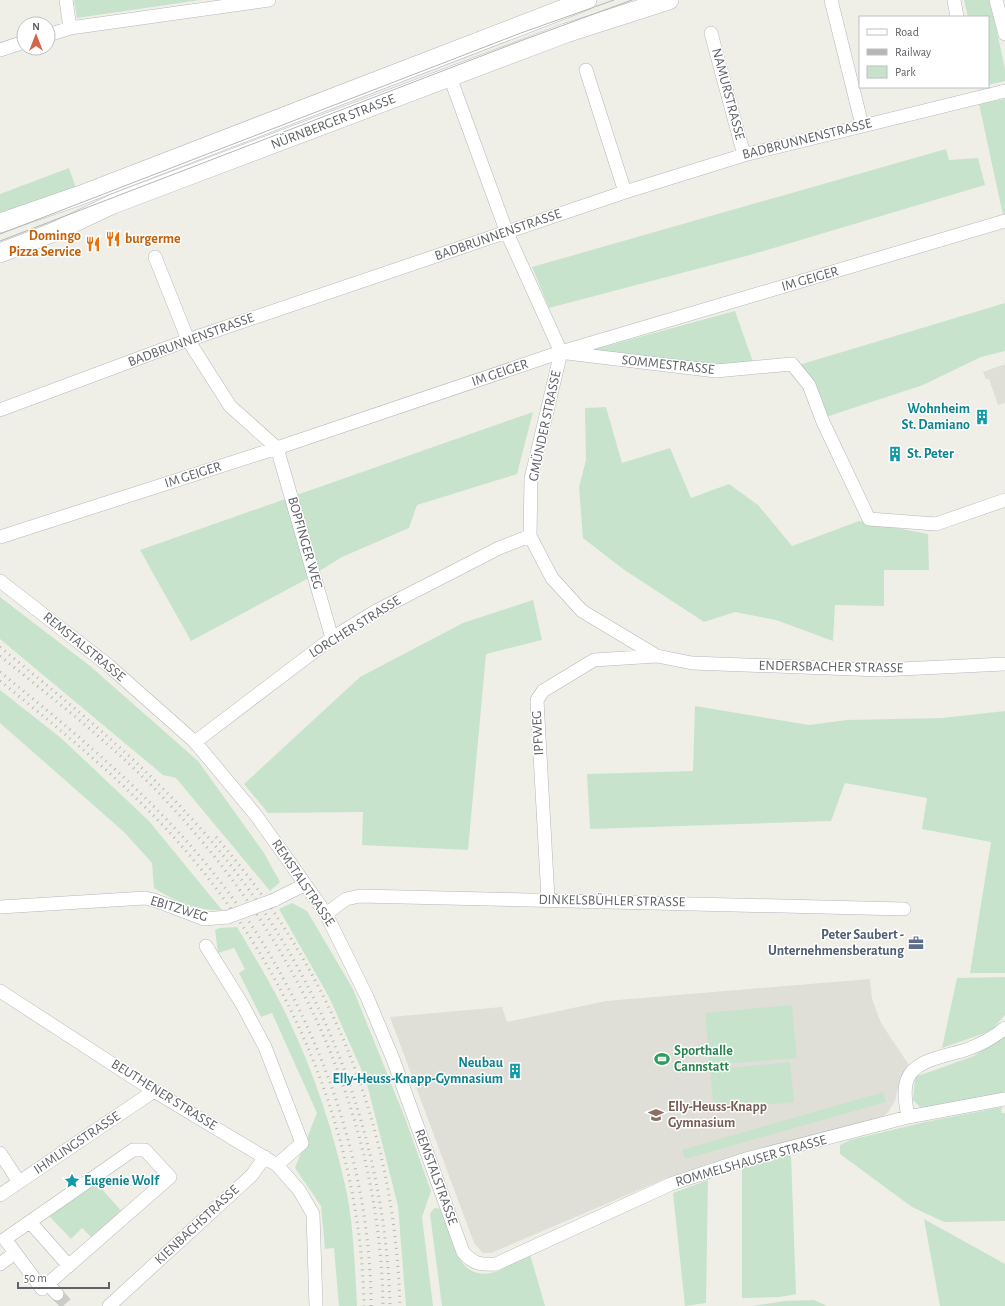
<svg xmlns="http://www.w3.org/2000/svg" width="1005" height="1306" font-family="'Alegreya Sans',sans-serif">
  <rect width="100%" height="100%" fill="#efefe8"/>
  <path fill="#dfded7" d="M1005 364V403L998 405 989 379H986L983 372Z
    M870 979 872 999 881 1023 909 1065 900 1079 895 1101 888 1112 881 1118 745 1152 669 1177 491 1253H483L474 1243 390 1017 502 1007 507 1022 606 1001Z"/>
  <path fill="#c8e3cc" d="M74 0H200L77 18Z
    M964 0H990L1005 69V81L988 85V17H968Z
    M1005 99V214L1003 215 979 104Z
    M946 149 949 160 978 158 985 185 750 255 549 308 532 267Z
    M69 168 77 191 0 216V194Z
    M1005 303V351L981 357 923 385 826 417 799 365Z
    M735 311 753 362 713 365 588 351Z
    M606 407 622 463 670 448 691 498 729 484 758 505 792 546 859 521 928 534 929 570H884V606L835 605 833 641 776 620 735 612 704 622 623 569 583 538 579 487 586 460 585 408Z
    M533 412 517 474 417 505 409 528 342 557 305 580 191 641 140 550Z
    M0 597 90 666 198 761 264 853 280 882 270 891 176 778 163 775 0 639Z
    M533 600 542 640 486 654 468 850 362 845 363 812 268 813 244 784 360 677 463 623Z
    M0 690 61 738 149 821 222 910C199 912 173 900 154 888L152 863 124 832 0 723Z
    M695 706 809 725 847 720 942 718 1005 711V973H970L991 842 922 829 927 798 845 783 831 821 590 829 587 774 693 771Z
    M292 903 307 911 353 989 405 1118 431 1191 422 1217 433 1306H406L398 1206 366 1080 329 997 279 909Z
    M237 927C253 954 269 981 283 1008 312 1066 334 1131 347 1194 354 1231 355 1269 357 1306H339L334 1248 325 1249 321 1206 295 1168 317 1113 272 1013 261 1017 239 973 245 969 234 948 218 953 215 930 219 928Z
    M1005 977V1015L991 1031 942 1048 957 978Z
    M792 1005 797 1058 710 1065 705 1013Z
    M1005 1035V1094L921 1108 913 1100 915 1077 974 1056Z
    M790 1062 794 1102 714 1110 710 1070Z
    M883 1092 886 1102 685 1159 682 1150Z
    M1002 1107 1001 1113H1005V1221L944 1222 912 1207 840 1154V1145L850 1140 925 1122Z
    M791 1154 796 1294 780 1297 742 1298V1168Z
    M708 1180 706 1303 685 1306 673 1193Z
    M95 1181 123 1213 93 1239 82 1228 71 1239 49 1216Z
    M434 1208 441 1209C452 1234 455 1280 491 1273 502 1271 519 1259 530 1254L545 1306H442L430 1214Z
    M924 1219 1005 1264V1306H940Z
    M814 1300 827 1306H752L785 1301Z"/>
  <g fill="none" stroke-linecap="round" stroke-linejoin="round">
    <path stroke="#cbccc8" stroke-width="13" stroke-dasharray="13 6" stroke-linecap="butt" d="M57 1294 68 1306"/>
    <g stroke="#b5b7bb" stroke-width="14">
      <path id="minor" d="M66 0 70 28
        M831 0 862 125
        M954 0 957 17
        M996 0 1005 34
        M711 33 744 155
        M48 35 70 28 269 0
        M0 50 24 42
        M586 70 625 192
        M450 77 507 233 561 352
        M155 257 188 340 230 406 277 448 332 638
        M561 352 531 479 530 536 552 578 582 611 657 656
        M567 353 716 371 792 364 809 385 823 422 869 519 936 524 1005 500
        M0 410 188 340 625 192 744 155 1005 91
        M0 537 277 448 561 352 1005 221
        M0 581 108 665 195 742 255 814 293 867 326 914 367 997 393 1059 463 1252C473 1264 481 1265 496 1264L671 1184 746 1159 908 1117 1005 1099
        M195 742 332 638 376 611 429 584 499 548 530 536
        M548 899 537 700 543 691 594 660 657 656 692 663 880 670 1005 664
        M274 900 304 885
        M0 907 145 898 154 900 204 919 228 917
        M326 914 346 899 360 896 904 909
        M206 946 242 1004 265 1047 302 1143 277 1165
        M0 991 154 1091 277 1165 299 1190 313 1214 316 1306
        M908 1117C906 1106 903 1091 907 1080 915 1058 949 1056 968 1049 982 1044 994 1037 1005 1028
        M133 1150H145L170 1177 42 1289 5 1239Z
        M0 1153 19 1182
        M0 1195 154 1091
        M30 1222 69 1266
        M0 1264 15 1253
        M48 1284 57 1294
        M109 1306 252 1175 265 1157"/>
    </g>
    <g stroke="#b6b9bd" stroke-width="20">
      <path id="secondary" d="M0 223 81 195 587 0
        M0 253 54 232 113 204 566 33 669 0"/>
    </g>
    <use href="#minor" stroke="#fff" stroke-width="13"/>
    <use href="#secondary" stroke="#fff" stroke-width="19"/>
    <path stroke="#b5b6b6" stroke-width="1" d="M0 234 521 33 614 0
      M0 241 523 40 632 0"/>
    <path stroke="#b5b6b6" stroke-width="3" stroke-dasharray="1 5" stroke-linecap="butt" d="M0 647C61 697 123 746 177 803 307 938 385 1118 390 1306
      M0 656C51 697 104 738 150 784 289 925 380 1105 383 1306
      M0 672C73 731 147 792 207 865 306 985 371 1150 371 1306
      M0 681C71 738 143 797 201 869 300 992 361 1147 364 1306
      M216 837C332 971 395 1128 400 1306"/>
    <g stroke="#b5b7bb" stroke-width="14" stroke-linecap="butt">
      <path id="minor-bridge" d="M228 917 274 900"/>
    </g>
    <use href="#minor-bridge" stroke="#fff" stroke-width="13"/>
  </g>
  <defs>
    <g id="restaurant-bare" transform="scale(1.2)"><path d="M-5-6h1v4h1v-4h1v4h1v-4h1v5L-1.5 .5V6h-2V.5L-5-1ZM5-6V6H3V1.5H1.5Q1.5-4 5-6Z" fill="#e8710a" stroke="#fff" stroke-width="2.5" paint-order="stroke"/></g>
    <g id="building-bare" transform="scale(1.2)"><path d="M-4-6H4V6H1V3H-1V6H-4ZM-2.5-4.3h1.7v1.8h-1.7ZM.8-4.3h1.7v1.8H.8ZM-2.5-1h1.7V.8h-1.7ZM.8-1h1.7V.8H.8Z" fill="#0f9aa8" stroke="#fff" stroke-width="2.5" paint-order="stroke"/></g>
    <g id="office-bare" transform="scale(1.2)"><path d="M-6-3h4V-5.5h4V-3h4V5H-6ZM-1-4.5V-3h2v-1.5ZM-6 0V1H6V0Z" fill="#5c6f8a" stroke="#fff" stroke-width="2.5" paint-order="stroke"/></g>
    <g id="stadium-bare" transform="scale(1.2)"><path d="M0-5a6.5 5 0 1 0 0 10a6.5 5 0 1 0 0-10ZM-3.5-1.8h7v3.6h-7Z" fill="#2e9e5b" stroke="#fff" stroke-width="2.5" paint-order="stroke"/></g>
    <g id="school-bare" transform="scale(1.2)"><path d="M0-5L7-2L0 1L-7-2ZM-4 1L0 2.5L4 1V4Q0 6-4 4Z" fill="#8d6e63" stroke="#fff" stroke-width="2.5" paint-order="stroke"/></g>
    <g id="sight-bare" transform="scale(1.2)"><path d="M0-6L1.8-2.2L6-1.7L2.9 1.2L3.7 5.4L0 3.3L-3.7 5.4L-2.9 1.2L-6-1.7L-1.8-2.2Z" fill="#0f9aa8" stroke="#fff" stroke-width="2.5" paint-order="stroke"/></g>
  </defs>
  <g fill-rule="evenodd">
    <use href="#restaurant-bare" x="113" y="239"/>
    <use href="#restaurant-bare" x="93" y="244"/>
    <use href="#building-bare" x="982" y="417"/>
    <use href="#building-bare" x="895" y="454"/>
    <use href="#office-bare" x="916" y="943"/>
    <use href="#stadium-bare" x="662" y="1059"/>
    <use href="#building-bare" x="515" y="1071"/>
    <use href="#school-bare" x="656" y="1115"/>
    <use href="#sight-bare" x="72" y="1181"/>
  </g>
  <g text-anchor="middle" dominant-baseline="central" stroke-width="3" stroke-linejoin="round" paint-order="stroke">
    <g font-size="14" fill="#5f6266" stroke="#fff">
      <text transform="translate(728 94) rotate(75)">NAMURSTRASSE</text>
      <text transform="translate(333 122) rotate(-21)">NÜRNBERGER STRASSE</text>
      <text transform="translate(807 139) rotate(-14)">BADBRUNNENSTRASSE</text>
      <text transform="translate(498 235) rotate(-19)">BADBRUNNENSTRASSE</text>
      <text transform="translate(810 279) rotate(-16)">IM GEIGER</text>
      <text transform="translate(191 340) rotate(-20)">BADBRUNNENSTRASSE</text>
      <text transform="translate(668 365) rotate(6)">SOMMESTRASSE</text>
      <text transform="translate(500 373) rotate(-19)">IM GEIGER</text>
      <text transform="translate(545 426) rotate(-78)">GMÜNDER STRASSE</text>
      <text transform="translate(193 475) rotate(-18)">IM GEIGER</text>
      <text transform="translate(305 543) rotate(74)">BOPFINGER WEG</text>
      <text transform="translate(355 627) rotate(-32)">LORCHER STRASSE</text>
      <text transform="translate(84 647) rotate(39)">REMSTALSTRASSE</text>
      <text transform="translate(831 667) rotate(1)">ENDERSBACHER STRASSE</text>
      <text transform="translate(538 733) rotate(-93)">IPFWEG</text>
      <text transform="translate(303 883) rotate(56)">REMSTALSTRASSE</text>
      <text transform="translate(612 901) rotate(1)">DINKELSBÜHLER STRASSE</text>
      <text transform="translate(179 909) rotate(17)">EBITZWEG</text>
      <text transform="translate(164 1095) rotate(32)">BEUTHENER STRASSE</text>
      <text transform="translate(77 1143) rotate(-34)">IHMLINGSTRASSE</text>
      <text transform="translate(751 1161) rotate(-16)">ROMMELSHAUSER STRASSE</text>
      <text transform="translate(436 1177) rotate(70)">REMSTALSTRASSE</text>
      <text transform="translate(197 1225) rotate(-43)">KIENBACHSTRASSE</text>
    </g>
    <g font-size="14" font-weight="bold" fill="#c56008" stroke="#fff" text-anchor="end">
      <text x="81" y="236">Domingo<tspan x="81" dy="16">Pizza Service</tspan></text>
      <text x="125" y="239" text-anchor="start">burgerme</text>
    </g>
    <g font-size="14" font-weight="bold" fill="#0d838f" stroke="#fff" text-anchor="end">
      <text x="970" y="409">Wohnheim<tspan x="970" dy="16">St. Damiano</tspan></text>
      <text x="907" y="454" text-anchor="start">St. Peter</text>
      <text x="503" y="1063">Neubau<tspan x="503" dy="16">Elly-Heuss-Knapp-Gymnasium</tspan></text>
      <text x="84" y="1181" text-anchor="start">Eugenie Wolf</text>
    </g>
    <g font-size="14" font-weight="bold" fill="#4e5e75" stroke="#fff" text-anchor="end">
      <text x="904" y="935">Peter Saubert -<tspan x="904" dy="16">Unternehmensberatung</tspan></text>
    </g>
    <g font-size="14" font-weight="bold" fill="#27864d" stroke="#fff" text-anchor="start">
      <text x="674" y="1051">Sporthalle<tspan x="674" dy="16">Cannstatt</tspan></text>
    </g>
    <g font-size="14" font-weight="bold" fill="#785e54" stroke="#fff" text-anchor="start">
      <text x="668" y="1107">Elly-Heuss-Knapp<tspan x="668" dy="16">Gymnasium</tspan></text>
    </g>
  </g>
  <rect x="859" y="16" width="130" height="72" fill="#ffffff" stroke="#bfc0c2"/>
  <rect x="867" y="29" width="20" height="6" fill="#ffffff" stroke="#bfc0c2"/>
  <text x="895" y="36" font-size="12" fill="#5f6266">Road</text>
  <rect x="867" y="49" width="20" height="6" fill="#b5b6b6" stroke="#bfc0c2"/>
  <text x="895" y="56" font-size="12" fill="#5f6266">Railway</text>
  <rect x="867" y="66" width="20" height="12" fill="#c8e3cc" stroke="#bfc0c2"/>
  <text x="895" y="76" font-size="12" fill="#5f6266">Park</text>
  <g transform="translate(36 36)"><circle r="19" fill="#ffffff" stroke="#bfc0c2"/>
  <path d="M0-3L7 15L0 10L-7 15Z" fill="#d3674a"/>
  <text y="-6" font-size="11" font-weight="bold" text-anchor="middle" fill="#5f6266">N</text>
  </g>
  <path d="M18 1282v6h91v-6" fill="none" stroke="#5f6266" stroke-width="2"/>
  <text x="24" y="1282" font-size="12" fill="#5f6266" stroke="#ffffff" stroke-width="3" paint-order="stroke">50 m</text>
</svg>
